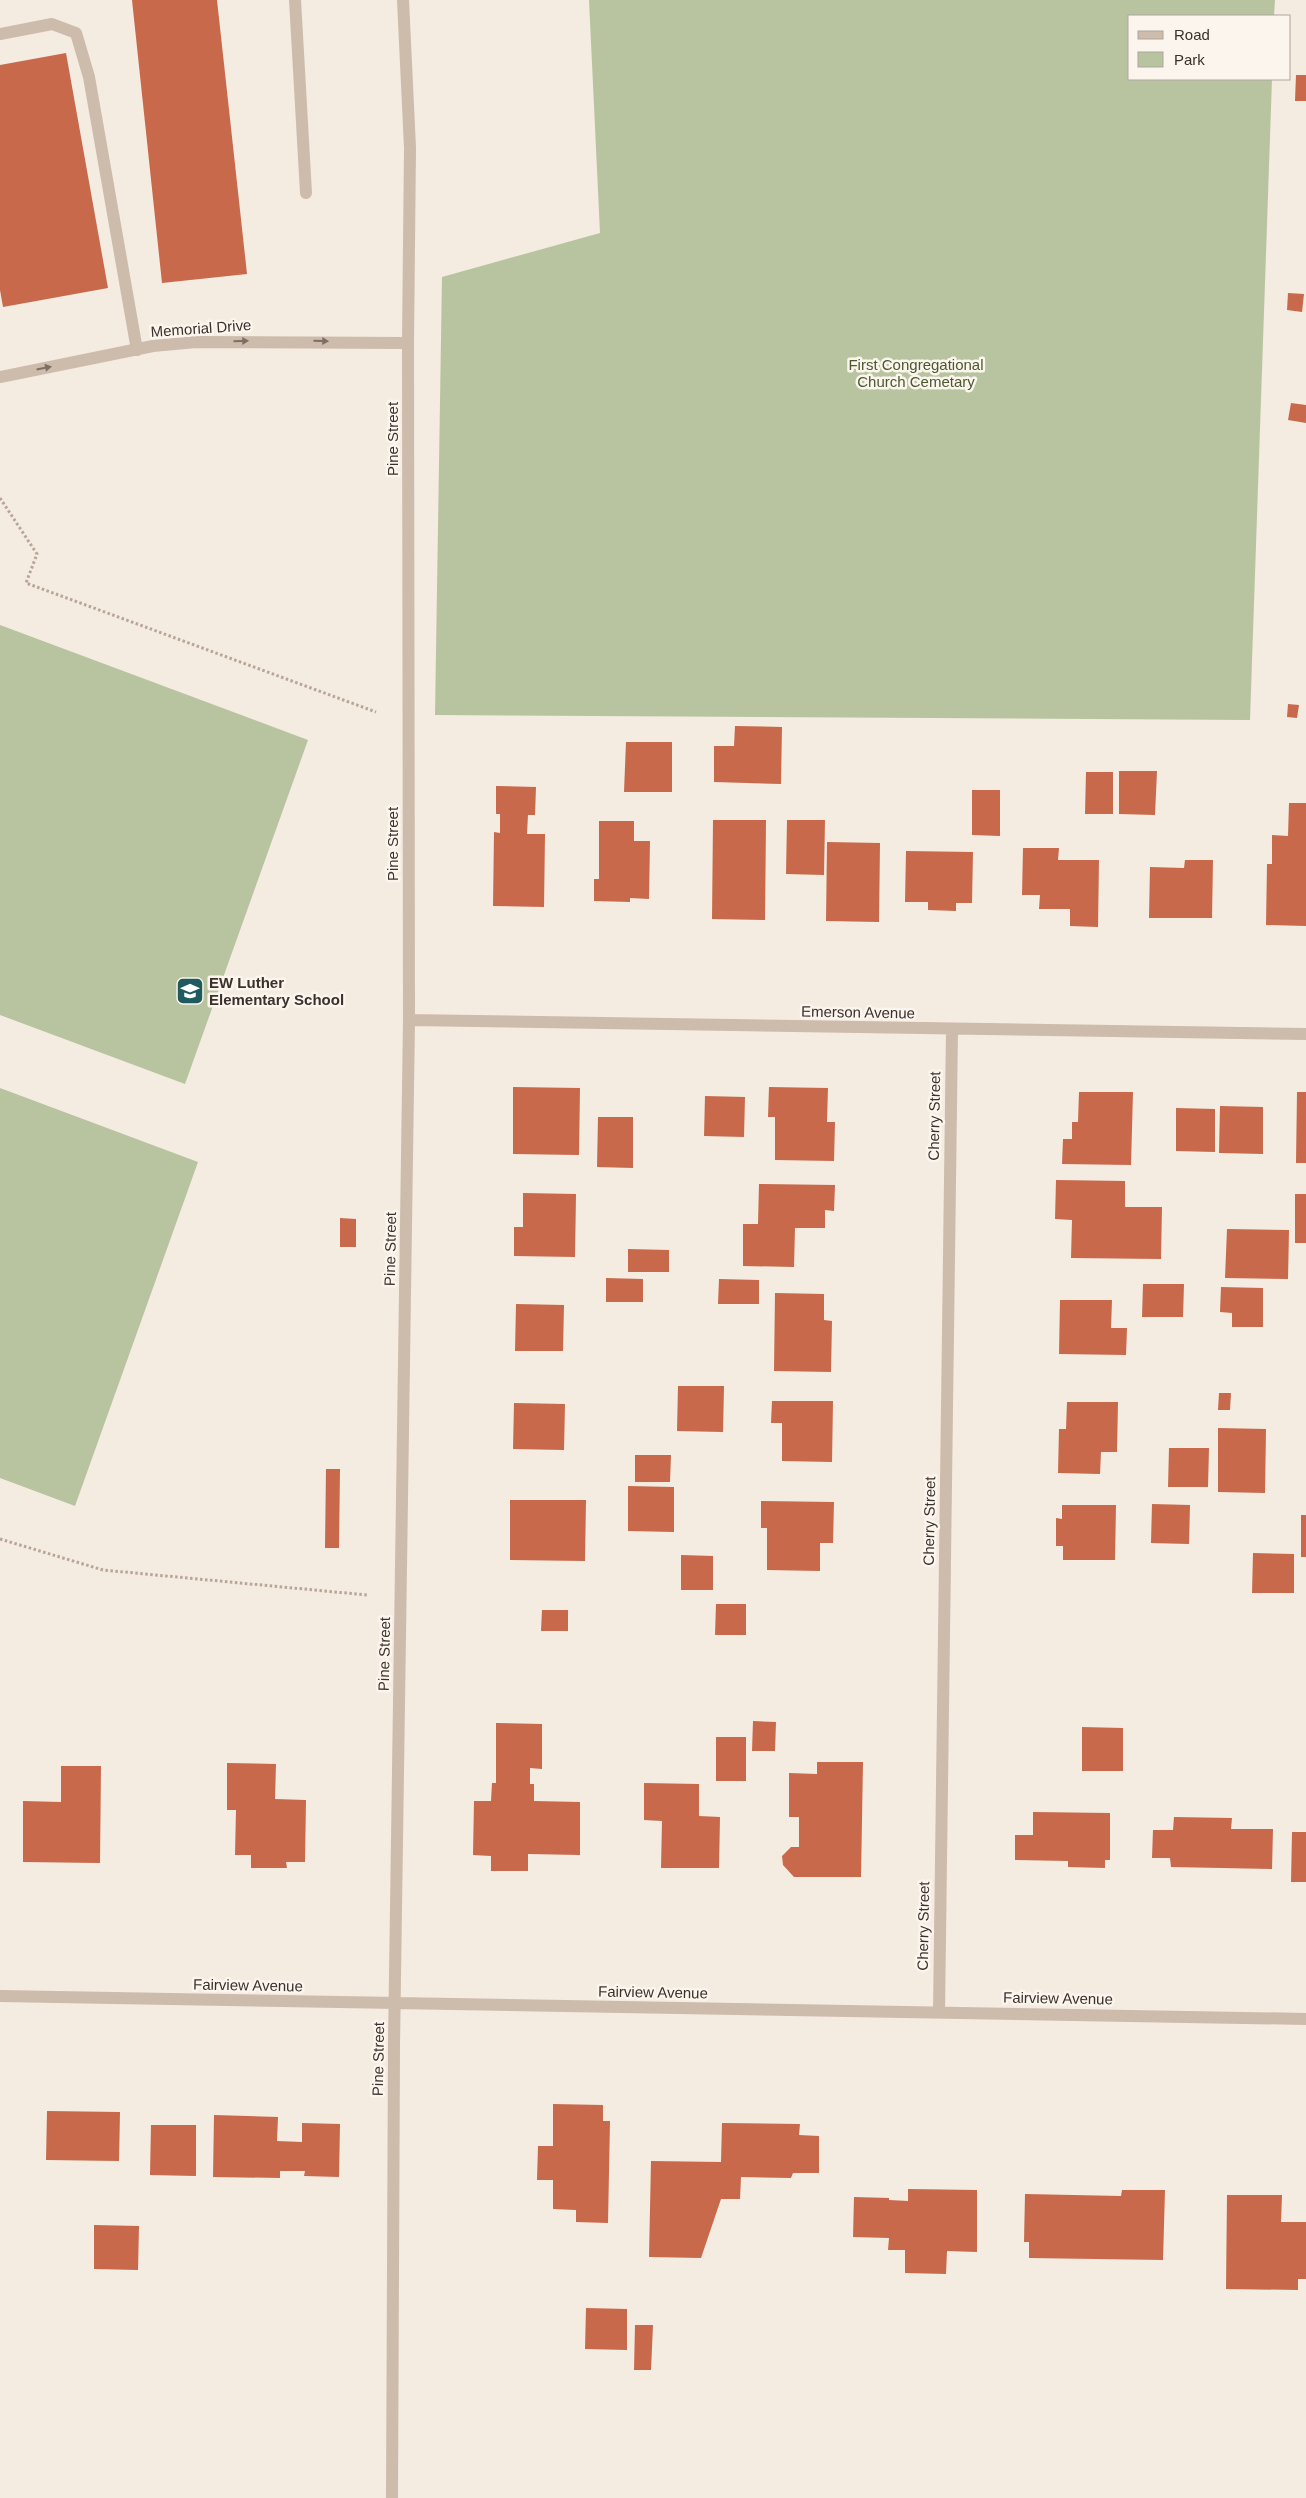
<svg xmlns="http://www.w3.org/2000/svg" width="1306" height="2498" font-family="Arial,sans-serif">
  <rect width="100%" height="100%" fill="#f4ebe1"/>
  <path fill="#b8c4a0" d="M589 0H1275L1274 16H1130V79H1272L1250 720 435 715 442 277 600 233Z
    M0 625 308 740 185 1084 0 1015Z
    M0 1088 198 1162 75 1506 0 1478Z"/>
  <path fill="#c8694b" d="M132 0H217L247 274 162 283Z
    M66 53 108 288 3 307 0 290V65Z
    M1296 75H1306V101H1295Z
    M1288 293 1304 294 1302 312 1287 310Z
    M1291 403 1306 405V423L1288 420Z
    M1288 704 1299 705 1297 718 1287 717Z
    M735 726 782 727 781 784 714 782V746H734Z
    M626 742H672V792H624Z
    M1119 771H1157L1155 815 1119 814Z
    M1086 772H1113V814H1085Z
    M496 786 536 787 535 815H528L527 834H545L544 907 493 906 494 832 500 833V814H496Z
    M972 790H1000V836L972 835Z
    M1289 803H1306V926L1266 925 1267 864H1272V835L1288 836Z
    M713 820H766L765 920 712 919Z
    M787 820H825L824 875 786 874Z
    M599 821H634V841H650L649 899 630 898V902L594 901V879H599Z
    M827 842 880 843 879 922 826 921Z
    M1023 848H1059L1058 860H1099L1098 927 1070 926V909H1039L1040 895H1022Z
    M906 851 973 852 972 903H956V911L928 910V902H905Z
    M1185 860H1213L1212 918H1149L1150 867 1184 868Z
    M513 1087 580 1088 579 1155 513 1154Z
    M769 1087 828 1088 827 1122H835L834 1161 775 1160V1117H768Z
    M1079 1092H1133L1131 1165 1062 1164 1063 1139H1072V1122H1078Z
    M1297 1092H1306V1163H1296Z
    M705 1096 745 1097 744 1137 704 1136Z
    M1220 1106 1263 1107V1154L1219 1153Z
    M1176 1108 1215 1109V1152L1176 1151Z
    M598 1117H633V1168L597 1167Z
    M1056 1180 1125 1181V1207H1162L1161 1259 1071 1258 1072 1220 1055 1219Z
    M759 1184 835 1185 834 1211 825 1210V1228H795L794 1267 743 1266V1224H758Z
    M523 1193 576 1194 575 1257 514 1256V1227H523Z
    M1295 1194H1306V1243H1295Z
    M340 1218 356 1219V1247H340Z
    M1227 1229 1289 1230 1288 1279 1225 1278Z
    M628 1249 669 1250V1272H628Z
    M606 1278 643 1279V1302H606Z
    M719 1279 759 1280V1304H718Z
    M1143 1284H1184L1183 1317H1142Z
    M1221 1287 1263 1288V1327H1232V1313L1220 1312Z
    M775 1293 824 1294V1320L832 1321 831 1372 774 1371Z
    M1060 1300H1112L1111 1328H1127L1126 1355 1059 1354Z
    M516 1304 564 1305 563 1351H515Z
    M678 1386H724L723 1432 677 1431Z
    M1219 1393H1231L1230 1410H1218Z
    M772 1401H833L832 1462 782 1461V1423H771Z
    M1067 1402H1118L1117 1452H1101L1100 1474 1058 1473 1059 1429H1066Z
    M514 1403 565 1404 564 1450 513 1449Z
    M1218 1428 1266 1429 1265 1493 1218 1492Z
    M1169 1448H1209L1208 1487H1168Z
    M635 1455H671L670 1482H635Z
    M326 1469H340L339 1548H325Z
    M628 1486 674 1487V1532L628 1531Z
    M510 1500H586L585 1561 510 1560Z
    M761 1501 834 1502 833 1543H820V1571L767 1570V1528H761Z
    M1152 1504 1190 1505 1189 1544 1151 1543Z
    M1062 1505H1116L1115 1560H1063V1546H1056V1518L1062 1519Z
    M1301 1515H1306V1557H1301Z
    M1253 1553 1294 1554V1593H1252Z
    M681 1555 713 1556V1590H681Z
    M716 1604H746V1635H715Z
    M542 1610H568V1631H541Z
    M753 1721 776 1722 775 1751H752Z
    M496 1723 542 1724V1769L530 1768V1784H534V1801L580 1802V1855L528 1854V1871H491V1856L473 1855 474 1801H491L492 1783H496Z
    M1082 1727 1123 1728V1771H1082Z
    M716 1737H746V1781H716Z
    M817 1762H863L861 1877H794L783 1865 782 1856 791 1847H799V1817H789V1773L817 1774Z
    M227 1763 276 1764 275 1799 306 1800 305 1862H286L287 1868H251V1855H235L236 1810H227Z
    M61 1766H101L100 1863 23 1862V1801L61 1802Z
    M644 1783 699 1784V1816L720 1817 719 1868H661L662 1821 644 1820Z
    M1033 1812 1110 1813V1860H1105V1868L1068 1867V1861L1015 1860V1835H1033Z
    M1174 1817 1232 1818 1231 1829H1273L1272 1869 1171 1867 1170 1858H1152L1153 1830H1173Z
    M1292 1832H1306V1882H1291Z
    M553 2104 603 2105V2121H610L608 2223 576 2222V2210L553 2209V2180H537L538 2146H553Z
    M47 2111 120 2112 119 2161 46 2160Z
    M214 2115 278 2117 277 2141 302 2142V2123L340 2124 339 2177 304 2176 305 2171H280V2178L213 2177Z
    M722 2123 800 2124 799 2135 819 2136V2173H793L791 2178 741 2177 740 2199H721L701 2258 649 2257 651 2161 721 2162Z
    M151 2125H196V2176L150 2175Z
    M908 2189 977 2190V2252L947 2251 946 2274 905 2273V2250H888L889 2238 853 2237 854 2197 889 2198V2200L908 2201Z
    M1122 2190H1165L1163 2260 1029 2258V2242H1024L1025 2194 1121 2196Z
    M1227 2195H1282L1281 2222H1306V2279H1298V2290L1226 2289Z
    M94 2225 139 2226 138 2270 94 2269Z
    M586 2308 627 2309V2350L585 2349Z
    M635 2325H653L651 2370H634Z"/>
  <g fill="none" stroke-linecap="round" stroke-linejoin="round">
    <path stroke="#b9a596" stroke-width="3" stroke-dasharray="2.5 2.5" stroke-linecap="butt" d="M0 498 37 554 26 583 376 712
      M0 1539 103 1570 367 1595"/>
    <path stroke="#cdbbac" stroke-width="12" d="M295 0 306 193
      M0 34 52 24 76 33 89 77 137 350"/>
    <path stroke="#cdbbac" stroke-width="12" d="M0 377 153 346 196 342 408 343
      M409 1020 1306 1034
      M0 1996 1306 2019
      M939 2012 952 1030
      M392 2498 394 2045 409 1020 408 343 410 148 403 0"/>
  </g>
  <defs><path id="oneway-solid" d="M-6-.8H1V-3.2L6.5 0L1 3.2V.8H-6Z" transform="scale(1.25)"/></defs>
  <g fill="#7d6f65">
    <use href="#oneway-solid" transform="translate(241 341) rotate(-1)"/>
    <use href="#oneway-solid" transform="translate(321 341) rotate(1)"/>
    <use href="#oneway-solid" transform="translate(44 368) rotate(-11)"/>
  </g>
  <defs>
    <g id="school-square" transform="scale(1.4375)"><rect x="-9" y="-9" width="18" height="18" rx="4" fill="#1f5a5e" stroke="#fbf5ee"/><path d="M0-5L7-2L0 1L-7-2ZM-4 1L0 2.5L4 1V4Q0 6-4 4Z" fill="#fff"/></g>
  </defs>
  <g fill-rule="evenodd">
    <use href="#school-square" x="190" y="991"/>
  </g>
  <g text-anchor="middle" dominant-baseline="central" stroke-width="5" stroke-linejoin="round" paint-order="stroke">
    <g font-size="15" fill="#3b302b" stroke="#fbf5ee">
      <text transform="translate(201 328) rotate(-4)">Memorial Drive</text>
      <text transform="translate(392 439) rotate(-90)">Pine Street</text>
      <text transform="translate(392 844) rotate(-90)">Pine Street</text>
      <text transform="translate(858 1012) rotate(1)">Emerson Avenue</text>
      <text transform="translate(934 1116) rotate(-89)">Cherry Street</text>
      <text transform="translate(390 1249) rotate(-89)">Pine Street</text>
      <text transform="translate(929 1521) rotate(-89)">Cherry Street</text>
      <text transform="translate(384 1654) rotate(-89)">Pine Street</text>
      <text transform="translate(923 1926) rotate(-89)">Cherry Street</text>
      <text transform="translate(248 1985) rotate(1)">Fairview Avenue</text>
      <text transform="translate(653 1992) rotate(1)">Fairview Avenue</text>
      <text transform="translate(1058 1998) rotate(1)">Fairview Avenue</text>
      <text transform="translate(378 2059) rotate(-89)">Pine Street</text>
    </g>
    <g font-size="15" fill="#4a5a2e" stroke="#fbf5ee">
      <text x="916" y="364">First Congregational<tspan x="916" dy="17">Church Cemetary</tspan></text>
    </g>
    <g font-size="15" font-weight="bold" fill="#3b302b" stroke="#fbf5ee" text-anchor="start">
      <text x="209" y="982">EW Luther<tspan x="209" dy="17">Elementary School</tspan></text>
    </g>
  </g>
  <rect x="1128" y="15" width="162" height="65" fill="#fbf5ee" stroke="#aea6a0"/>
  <rect x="1138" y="31" width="25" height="8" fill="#cdbbac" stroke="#aea6a0"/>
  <text x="1174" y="40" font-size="15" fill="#3b302b">Road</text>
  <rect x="1138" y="52" width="25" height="15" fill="#b8c4a0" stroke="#aea6a0"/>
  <text x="1174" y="65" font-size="15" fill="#3b302b">Park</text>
</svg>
